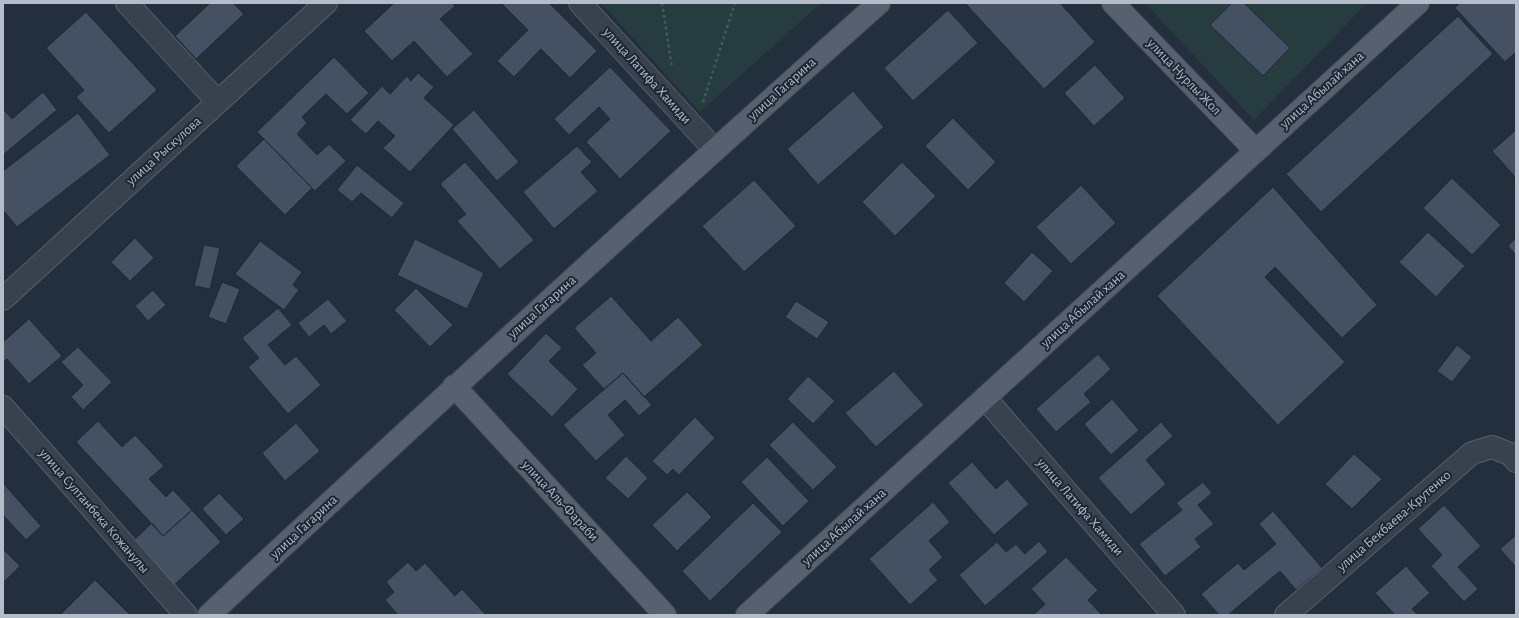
<svg xmlns="http://www.w3.org/2000/svg" width="1519" height="618" font-family="'Alegreya Sans',sans-serif">
  <rect width="100%" height="100%" fill="#242f3e"/>
  <path fill="#263c3f" d="M601 3H821L700 112Z
    M1145 3H1367L1254 120Z"/>
  <path fill="#455162" stroke="#1f2835" d="M210 3H233L244 14 196 59 175 36Z
    M394 3H452L455 6 440 19 473 54 447 77 414 41 392 61 364 31Z
    M501 3H549L597 51 570 78 541 49 514 77 497 61 528 30Z
    M965 3H1060L1095 42 1044 89Z
    M1232 3H1244L1290 48 1263 76 1210 25Z
    M1460 3H1516V52L1505 62 1455 8Z
    M948 10 978 43 913 101 884 68Z
    M86 12 157 90 109 133 76 97 84 90 46 48Z
    M1458 16 1493 54 1321 212 1286 174Z
    M334 57 369 93 347 114 326 94 302 117 307 123 297 134 317 155 329 144 346 161 315 191 257 132Z
    M1095 65 1125 98 1094 126 1064 93Z
    M610 67 671 131 620 179 586 142 610 119 599 107 569 135 554 119Z
    M418 73 434 87 424 98 454 125 410 172 383 148 395 136 378 121 366 134 350 120 382 86 390 94 407 76 411 81Z
    M853 91 884 127 818 185 787 149Z
    M43 92 57 110 3 155V109L12 119Z
    M474 110 519 162 497 181 452 129Z
    M78 113 110 155 17 227 3 210V171Z
    M953 118 996 162 968 190 925 146Z
    M1516 130V178L1492 151Z
    M264 139 312 188 285 215 236 166Z
    M577 146 592 162 581 172 598 191 554 229 523 192Z
    M465 162 534 240 500 269 457 221 466 214 440 184Z
    M902 162 936 196 895 236 862 202Z
    M357 165 404 203 392 218 361 193 352 202 337 190Z
    M1452 178 1501 225 1472 255 1423 208Z
    M754 180 796 226 744 272 702 226Z
    M1081 185 1116 223 1071 264 1036 227Z
    M1273 187 1377 305 1342 338 1275 267 1265 277 1345 362 1278 425 1157 296Z
    M1428 232 1465 266 1436 297 1399 262Z
    M135 238 154 258 130 281 111 262Z
    M1516 238V255L1508 246Z
    M415 239 484 273 467 309 397 275Z
    M260 241 302 272 293 285 299 290 284 310 235 274Z
    M204 245 220 248 210 289 194 286Z
    M1032 252 1053 271 1024 302 1004 283Z
    M222 282 240 289 226 324 208 317Z
    M416 288 453 325 430 347 394 310Z
    M153 290 166 305 148 321 135 306Z
    M611 296 651 341 678 317 703 345 644 397 623 373 604 389 582 365 596 353 574 328Z
    M328 299 347 321 331 334 324 325 309 337 298 323Z
    M796 301 829 322 817 339 785 317Z
    M278 308 292 325 268 345 285 365 296 356 321 385 288 414 248 367 259 358 242 338Z
    M29 319 62 356 29 384 7 359 3 362V342Z
    M546 333 562 348 549 361 578 389 552 417 507 374Z
    M1457 345 1472 357 1452 382 1437 371Z
    M78 347 112 382 83 410 71 397 83 385 61 362Z
    M1098 354 1111 369 1084 394 1091 402 1056 432 1036 409Z
    M894 371 924 405 876 447 845 413Z
    M623 373 652 405 639 416 625 400 608 415 625 435 596 461 563 425Z
    M808 376 835 401 813 424 787 399Z
    M1112 399 1139 430 1111 455 1084 424Z
    M695 417 715 438 679 475 673 469 667 475 652 461Z
    M98 421 122 447 135 435 164 466 149 479 166 497 173 490 192 510 163 536 76 442Z
    M793 422 837 467 813 490 769 445Z
    M1161 422 1173 436 1146 460 1166 484 1131 515 1098 478Z
    M296 423 320 451 285 481 262 453Z
    M1354 454 1382 479 1352 509 1325 484Z
    M626 456 648 478 628 499 605 478Z
    M767 457 809 501 783 526 741 482Z
    M972 462 996 489 1007 479 1029 504 994 535 948 483Z
    M1203 482 1212 493 1198 505 1214 524 1195 539 1201 547 1165 576 1139 544 1182 510 1176 503Z
    M3 483 41 526 26 540 3 515Z
    M687 492 712 517 677 551 652 525Z
    M219 493 244 519 226 535 202 509Z
    M933 502 950 522 929 541 943 557 929 570 938 580 910 605 869 559Z
    M753 503 782 532 710 601 682 571Z
    M1444 505 1481 546 1458 567 1478 589 1464 602 1431 566 1442 555 1418 529Z
    M192 510 221 542 174 585 133 541 152 523 163 536Z
    M1273 511 1322 568 1296 590 1280 571 1228 615H1219L1201 594 1238 563 1244 570 1276 544 1259 524Z
    M1516 535V567L1500 549Z
    M1039 541 1048 552 985 606 959 575 997 542 1006 552 1016 544 1025 554Z
    M3 549 20 566 3 583Z
    M1066 557 1098 590 1088 600 1102 615H1033L1045 604 1031 589Z
    M408 562 416 571 425 563 455 596 462 589 486 615H398L385 600 394 592 386 582Z
    M1406 566 1430 593 1412 609 1418 615H1395L1375 593Z
    M95 580 130 615H60Z"/>
  <g fill="none" stroke-linecap="round" stroke-linejoin="round">
    <g stroke="#565f6c" stroke-width="24">
      <path id="minor" d="M127 3 218 102
        M580 3 714 149
        M3 299 326 3
        M985 398 1174 615
        M3 407 186 615
        M1286 615 1472 453 1492 447 1510 454 1516 461"/>
    </g>
    <g stroke="#414a57" stroke-width="24">
      <path id="major" d="M1113 3 1256 151
        M454 386 665 615
        M209 615C430 409 653 204 879 3
        M747 615 1418 3"/>
    </g>
    <path stroke="#44595c" stroke-width="2.5" stroke-dasharray="3 3" stroke-linecap="butt" d="M662 3 672 68
      M703 102 735 3"/>
    <use href="#minor" stroke="#38414e" stroke-width="22"/>
    <use href="#major" stroke="#56606e" stroke-width="22"/>
  </g>
  <g text-anchor="middle" dominant-baseline="central" stroke-width="4" stroke-linejoin="round" paint-order="stroke">
    <g font-size="14" fill="#b4bcc9" stroke="#1d2633">
      <text transform="translate(647 76) rotate(48)">улица Латифа Хамиди</text>
      <text transform="translate(1184 77) rotate(46)">улица Нурлы Жол</text>
      <text transform="translate(782 89) rotate(-42)">улица Гагарина</text>
      <text transform="translate(1322 90) rotate(-42)">улица Абылай хана</text>
      <text transform="translate(164 151) rotate(-42)">улица Рыскулова</text>
      <text transform="translate(542 307) rotate(-42)">улица Гагарина</text>
      <text transform="translate(1083 309) rotate(-42)">улица Абылай хана</text>
      <text transform="translate(560 501) rotate(47)">улица Аль-Фараби</text>
      <text transform="translate(1080 507) rotate(49)">улица Латифа Хамиди</text>
      <text transform="translate(94 511) rotate(49)">улица Султанбека Кожанулы</text>
      <text transform="translate(1394 521) rotate(-41)">улица Бекбаева-Крутенко</text>
      <text transform="translate(304 527) rotate(-43)">улица Гагарина</text>
      <text transform="translate(844 527) rotate(-42)">улица Абылай хана</text>
    </g>
  </g>
  <rect width="1519" height="618" fill="none" stroke="#b4bcc9" stroke-width="8"/>
</svg>
